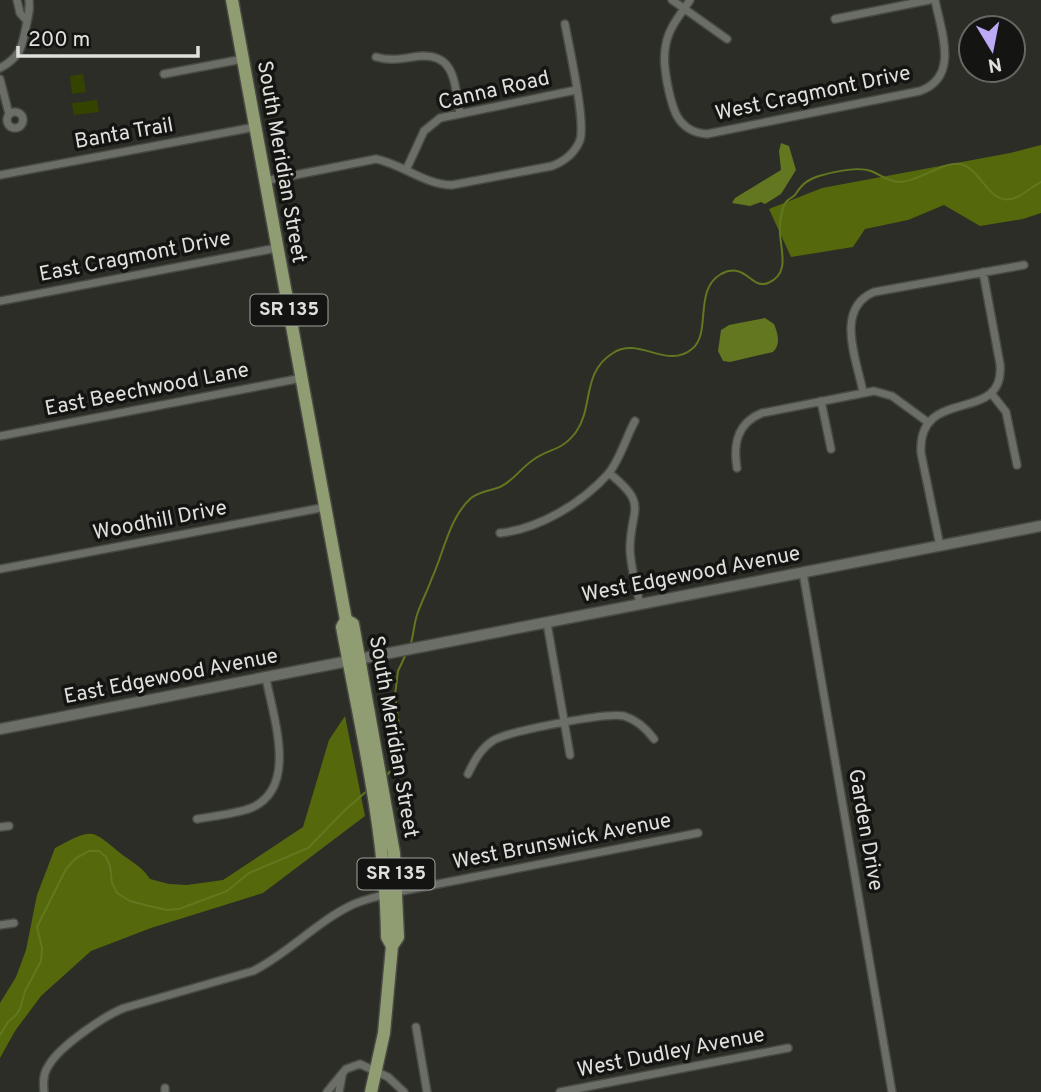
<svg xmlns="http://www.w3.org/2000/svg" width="1041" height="1092" font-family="Overpass,sans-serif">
  <rect width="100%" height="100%" fill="#2b2d26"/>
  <path fill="#354300" d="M83 74 86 92 72 94 70 76Z
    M97 100 99 112 74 115 72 103Z"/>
  <path fill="#55690c" d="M1041 145V213L1023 219 980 226 944 205 908 220 865 229 853 247 791 257 769 209 822 188 1010 153Z
    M345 716 365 816 263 893 151 928 91 951 41 996 15 1031 0 1058V1003L16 977 26 950 37 895 55 848C95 827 90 829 124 856 134 863 143 868 150 879L169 884 187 885 223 880 303 827 329 740Z"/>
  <path fill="#627720" d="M781 143 789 146 796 170 781 194 765 204 761 202 750 206 732 203 735 198 781 170 779 151Z
    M765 318 774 324C778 334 781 344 773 352L730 362 723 361 718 351 721 330 729 325Z"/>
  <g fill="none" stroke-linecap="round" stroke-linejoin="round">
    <path stroke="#627720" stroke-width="2" d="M411 643C414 633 414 622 418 612 422 601 428 589 432 578 444 552 449 518 471 498 480 491 490 491 500 487 513 481 521 468 533 460 549 448 561 452 576 432 594 407 581 373 613 353 639 336 667 370 692 349 712 333 693 290 721 274 746 261 751 290 768 283 793 273 778 245 780 226 780 219 782 206 787 201 789 199 793 197 795 195 802 184 807 180 819 176 833 172 857 166 871 171 881 175 888 182 900 182 918 182 944 161 960 164 984 169 989 212 1019 196 1027 192 1033 186 1041 182
      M386 776 403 757 395 695 398 671 406 654
      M0 1035 8 1022 16 1015 20 1009 25 991 41 961 42 948 37 927 66 869 76 858 89 851H99L106 857 110 866 112 883 117 893 130 901 149 906 167 910 179 909 227 891 249 873 308 848 344 811 368 790"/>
    <g stroke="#484a44" stroke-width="10">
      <path id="minor" d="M17 0 20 13 27 21
        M672 0 727 39
        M690 0C681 14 669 27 666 44 663 57 665 69 667 82 672 108 677 132 707 134L920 91C960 77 941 31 935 0
        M835 19 929 0
        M376 57C390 61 399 59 413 57 456 50 454 82 460 114
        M0 68C23 56 22 44 27 22 29 13 30 9 29 0
        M164 74 243 59
        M0 79 9 114
        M7 120a8 8 0 1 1 16 0a8 8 0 1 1-16 0Z
        M406 170 424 131 440 118 576 90
        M0 175 255 127
        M265 181 376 159C402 164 425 185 452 185L552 166C565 161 575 153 580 140 586 121 569 47 565 24
        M0 301 277 248
        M863 392C857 360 834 309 874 292L1024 265
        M991 393 1006 412 1017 465
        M821 401 831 449
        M0 436 302 378
        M737 468C733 444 737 423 762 413L874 391 892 396 929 423
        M609 473C650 506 630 507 630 550 631 568 636 587 640 604
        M500 533C539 529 582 503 608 474 620 460 626 437 635 421
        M940 546 921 453C917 384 1006 426 1000 364L983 272
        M0 569 326 507
        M803 573 892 1092
        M547 623 570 755
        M468 774C474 761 481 748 494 740 510 731 607 712 624 716 637 720 646 728 654 739
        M197 819C214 816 235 814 251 808 299 788 273 717 266 678
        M0 827 9 826
        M0 925 14 923
        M416 1027 427 1092
        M165 1088V1092
        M44 1092C43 1082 43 1073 49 1065 60 1046 104 1016 124 1008L253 971C289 953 317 921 354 904 368 898 383 895 397 892L698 833
        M327 1092 346 1069 360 1064 388 1077 404 1092
        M339 1092 342 1076
        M560 1092 788 1048"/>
    </g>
    <g stroke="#484a44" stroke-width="13">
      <path id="secondary" d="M0 729 1041 526"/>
    </g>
    <g stroke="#484a44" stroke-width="15">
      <path id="primary" d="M232 0 346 620 342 627C361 730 386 832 387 937L392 946
        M346 620 353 624 394 853 398 937 392 946 384 1033 371 1092"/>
    </g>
    <use href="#minor" stroke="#6b6e66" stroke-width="7"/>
    <use href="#secondary" stroke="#6b6e66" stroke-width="10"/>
    <use href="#primary" stroke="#909c71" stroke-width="12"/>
  </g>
  <g text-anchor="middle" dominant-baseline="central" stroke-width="7" stroke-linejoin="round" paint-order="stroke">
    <g fill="#141512" stroke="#a2a49f" stroke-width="2">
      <rect x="250.5" y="294.5" width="77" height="31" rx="5"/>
      <rect x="357.5" y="858.5" width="77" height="31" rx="5"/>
    </g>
    <g font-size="19" font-weight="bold" fill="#dfe1dc">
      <text x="289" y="310">SR 135</text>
      <text x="396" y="874">SR 135</text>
    </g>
    <g font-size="21" fill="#dfe1dc" stroke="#141512">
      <text transform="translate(494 91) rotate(-13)">Canna Road</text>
      <text transform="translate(813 94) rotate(-12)">West Cragmont Drive</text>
      <text transform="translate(124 134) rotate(-10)">Banta Trail</text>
      <text transform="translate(281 162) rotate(80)">South Meridian Street</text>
      <text transform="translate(135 257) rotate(-11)">East Cragmont Drive</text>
      <text transform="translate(147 390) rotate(-11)">East Beechwood Lane</text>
      <text transform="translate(160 521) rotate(-11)">Woodhill Drive</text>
      <text transform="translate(691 575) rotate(-11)">West Edgewood Avenue</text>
      <text transform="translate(171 677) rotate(-11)">East Edgewood Avenue</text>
      <text transform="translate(393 737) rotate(80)">South Meridian Street</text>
      <text transform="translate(865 830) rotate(80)">Garden Drive</text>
      <text transform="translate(562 842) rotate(-11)">West Brunswick Avenue</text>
      <text transform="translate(671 1053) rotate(-11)">West Dudley Avenue</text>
    </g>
  </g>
  <g transform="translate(992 49) rotate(170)"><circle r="33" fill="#141512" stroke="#656763" stroke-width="2"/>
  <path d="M0-5L12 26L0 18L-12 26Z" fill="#bcaaf6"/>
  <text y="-10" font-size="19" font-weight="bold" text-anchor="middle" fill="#dfe1dc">N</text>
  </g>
  <path d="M18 46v10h180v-10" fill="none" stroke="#dfe1dc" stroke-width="3.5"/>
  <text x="28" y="46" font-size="21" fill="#dfe1dc" stroke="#141512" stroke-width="5" paint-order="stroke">200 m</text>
</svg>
